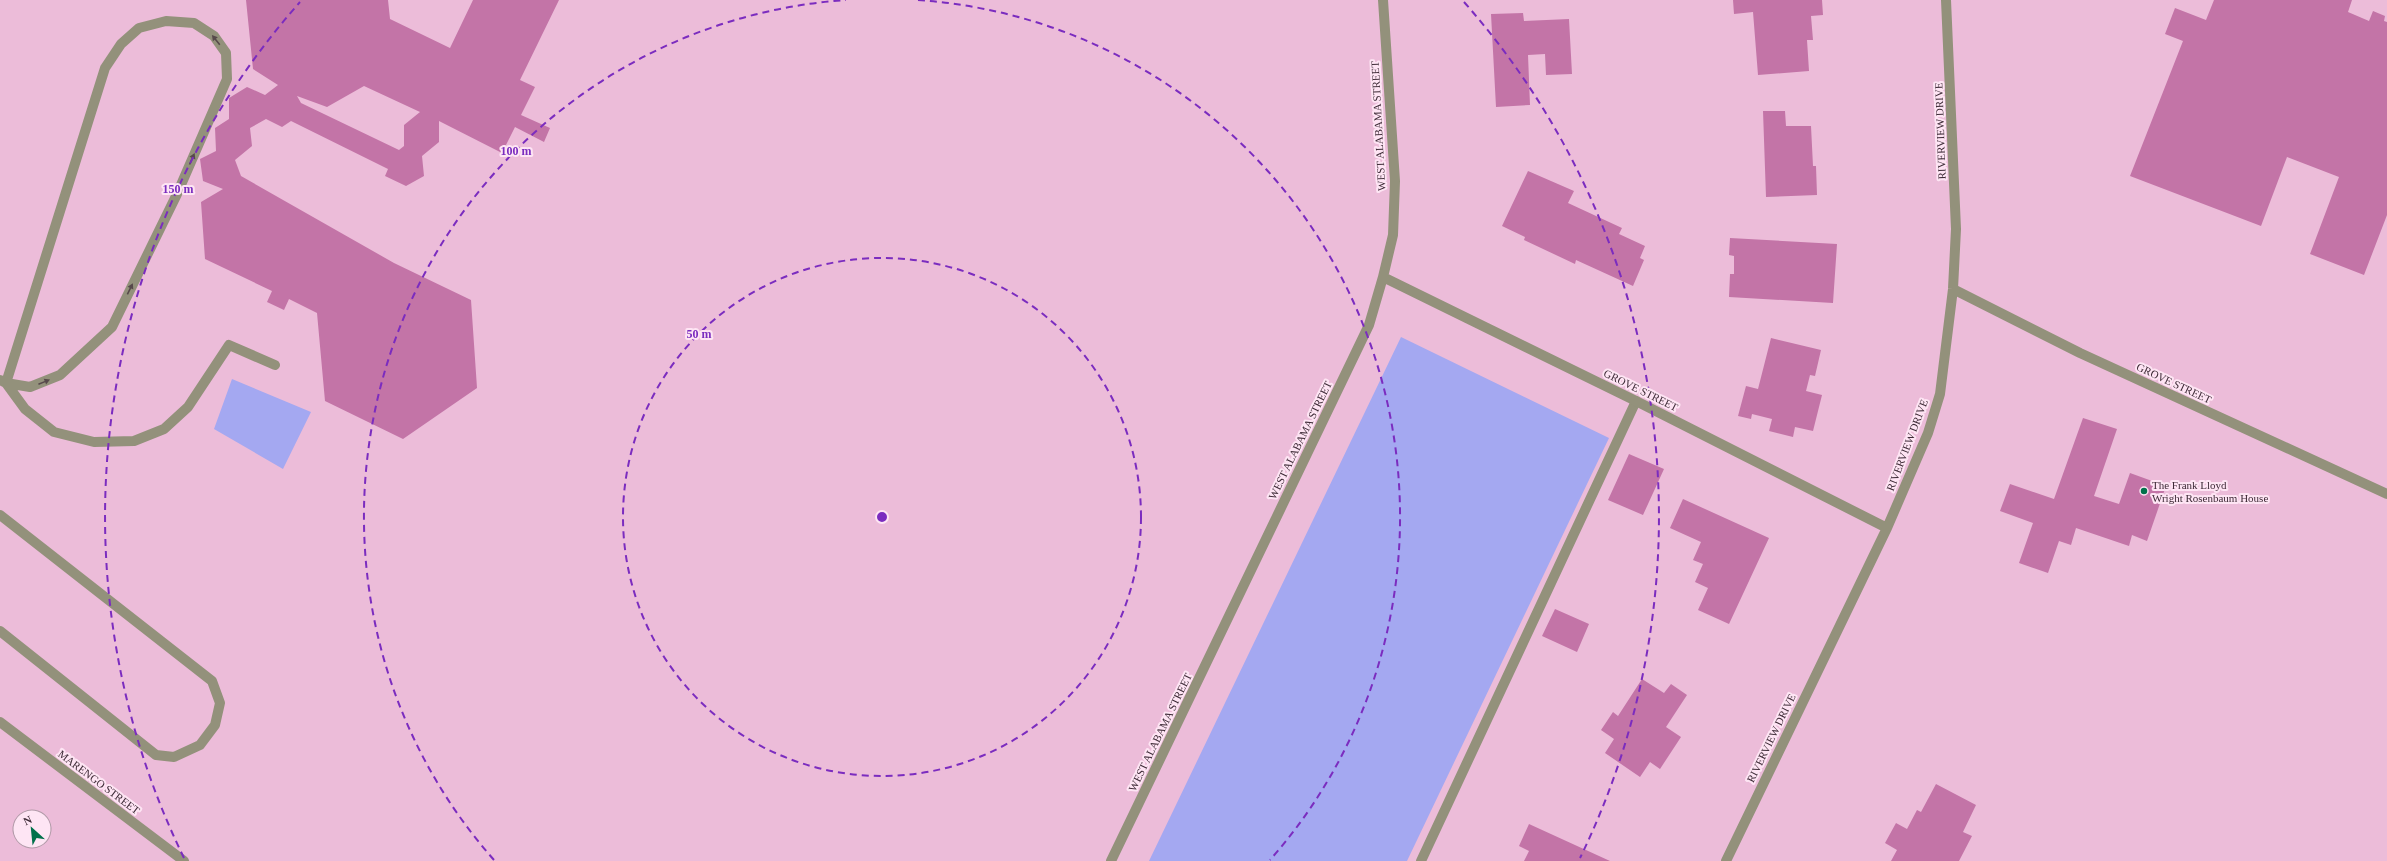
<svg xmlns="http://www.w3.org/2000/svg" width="2387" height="861" font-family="Georgia,serif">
  <rect width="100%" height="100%" fill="#ecbcd9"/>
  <path fill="#a4a8f1" d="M1401 337 1609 438 1407 861H1149Z
    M232 379 311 412 283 469 214 429Z"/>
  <path fill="#c374a7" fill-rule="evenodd" d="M246 0H388L390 19 450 48 473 0H559L520 80 535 87 521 115 550 128 544 142 515 127 502 153 439 121V142L422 156 424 176 406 186 385 176 388 169 291 121 282 127 266 119 250 128 252 146 235 160 241 176 394 263 471 300 477 388 403 439 325 401 317 313 289 299 284 310 267 302 272 291 205 259 201 202 223 189 203 181 200 159 216 151 215 128 229 119V98L247 87 265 95 278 85 253 69ZM364 86 420 112 404 125V146L399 150 301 103 297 96 327 107Z
    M1733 0H1822L1823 15 1811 16 1813 40H1807L1809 71 1758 75 1753 12 1734 14Z
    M2214 0H2352L2348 12 2369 21 2373 11 2385 16 2384 21 2387 22V215L2364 275 2310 254 2339 177 2287 157 2261 226 2130 176 2183 41 2165 34 2175 8 2206 20Z
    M1523 13 1524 21 1569 19 1572 74 1546 75 1545 54 1528 55 1530 105 1496 107 1491 14Z
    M1763 111H1785L1786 126H1811L1813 166H1816L1817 195 1766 197Z
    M1528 171 1574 191 1568 203 1622 228 1619 234 1645 246 1640 258 1644 260 1633 286 1576 260 1575 264 1524 240 1525 237 1502 226Z
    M1730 238 1837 244 1833 303 1729 297 1730 274H1734V256L1729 255Z
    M1771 338 1821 350 1815 376 1810 375 1806 391 1822 395 1813 431 1795 427 1793 437 1769 431 1772 419 1752 414 1751 419 1738 416 1746 386 1758 389Z
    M2083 418 2117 429 2094 496 2119 504 2130 473 2166 486 2147 541 2132 535 2129 546 2076 528 2071 545 2059 541 2048 573 2019 563 2033 523 2000 511 2010 484 2054 499Z
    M1629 454 1664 469 1643 515 1608 500Z
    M1683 499 1769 538 1729 624 1698 610 1708 588 1695 582 1703 564 1693 560 1701 542 1670 528Z
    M1555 609 1589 624 1577 652 1542 636Z
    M1642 679 1664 693 1671 684 1687 695 1666 727 1681 737 1660 769 1650 762 1640 777 1605 753 1614 739 1601 730 1613 712 1618 716Z
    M1936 784 1976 805 1963 832 1972 836 1959 861H1891L1897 850 1885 843 1896 823 1907 829 1917 810 1921 812Z
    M1529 824 1610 861H1524L1529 851 1519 846Z"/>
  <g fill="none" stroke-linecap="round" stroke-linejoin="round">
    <path stroke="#93917b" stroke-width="10" d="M0 380 6 383 30 387 60 375 112 327 177 194 227 79 226 53 214 36 194 23 166 21 139 28 121 44 105 68 6 383
      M6 383 25 409 54 432 94 442 134 441 164 429 188 407 229 345 275 365
      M0 515 212 681 220 703 215 725 200 745 174 757 156 755 0 631
      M1421 861 1636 401"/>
    <path stroke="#93917b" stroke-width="10" d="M1383 277 1636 401 1887 528
      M1953 289 2080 353 2387 494
      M0 722 184 861
      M1111 861 1369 325 1383 277 1393 235 1395 181 1383 0
      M1726 861 1887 528 1928 433 1940 394 1953 289 1956 229 1946 0"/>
  </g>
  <defs><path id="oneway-solid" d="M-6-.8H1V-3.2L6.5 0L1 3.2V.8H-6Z"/></defs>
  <g fill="#57494b">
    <use href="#oneway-solid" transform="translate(216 40) rotate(-129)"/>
    <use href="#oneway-solid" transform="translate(192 159) rotate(-66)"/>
    <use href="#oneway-solid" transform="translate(130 289) rotate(-64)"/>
    <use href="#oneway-solid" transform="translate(44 382) rotate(-22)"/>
  </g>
  <g fill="none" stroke="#7b2cbf" stroke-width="2" stroke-dasharray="7 5">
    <circle cx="882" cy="517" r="259"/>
    <path d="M494 860A518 518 0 0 1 846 0M918 0A518 518 0 0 1 1270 860"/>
    <path d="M184 858A777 777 0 0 1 300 2M1464 2A777 777 0 0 1 1580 858"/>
  </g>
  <circle fill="#00714b" stroke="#fee5f4" stroke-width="1.5" cx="2144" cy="491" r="4"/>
  <g text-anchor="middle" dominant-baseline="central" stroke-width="4" stroke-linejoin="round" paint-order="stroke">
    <g font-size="11" fill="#3d2a36" stroke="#fee5f4">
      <text transform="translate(1378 126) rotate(-93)">WEST ALABAMA STREET</text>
      <text transform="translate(1940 131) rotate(-92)">RIVERVIEW DRIVE</text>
      <text transform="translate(2174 383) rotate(25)">GROVE STREET</text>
      <text transform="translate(1641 390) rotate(26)">GROVE STREET</text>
      <text transform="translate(1300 440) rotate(-64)">WEST ALABAMA STREET</text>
      <text transform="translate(1907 445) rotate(-69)">RIVERVIEW DRIVE</text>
      <text transform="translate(1160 732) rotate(-64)">WEST ALABAMA STREET</text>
      <text transform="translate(1771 738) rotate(-64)">RIVERVIEW DRIVE</text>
      <text transform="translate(99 782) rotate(37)">MARENGO STREET</text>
    </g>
    <g font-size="11" fill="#3d2a36" stroke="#fee5f4" text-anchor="start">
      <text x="2152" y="485">The Frank Lloyd<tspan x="2152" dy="13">Wright Rosenbaum House</tspan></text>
    </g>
  </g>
  <circle cx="882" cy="517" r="6" fill="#7b2cbf" stroke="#fee5f4" stroke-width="2"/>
  <g font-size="12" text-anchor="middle" font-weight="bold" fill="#7b2cbf" stroke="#fee5f4" stroke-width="4" stroke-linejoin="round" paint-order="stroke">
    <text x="516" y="155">100 m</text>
    <text x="178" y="193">150 m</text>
    <text x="699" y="338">50 m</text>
  </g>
  <g transform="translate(32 829) rotate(333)"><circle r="19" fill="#fee5f4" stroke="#b19aa8"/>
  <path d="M0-3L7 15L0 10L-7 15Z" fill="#00714b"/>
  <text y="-6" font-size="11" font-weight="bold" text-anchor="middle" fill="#3d2a36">N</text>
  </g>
</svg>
